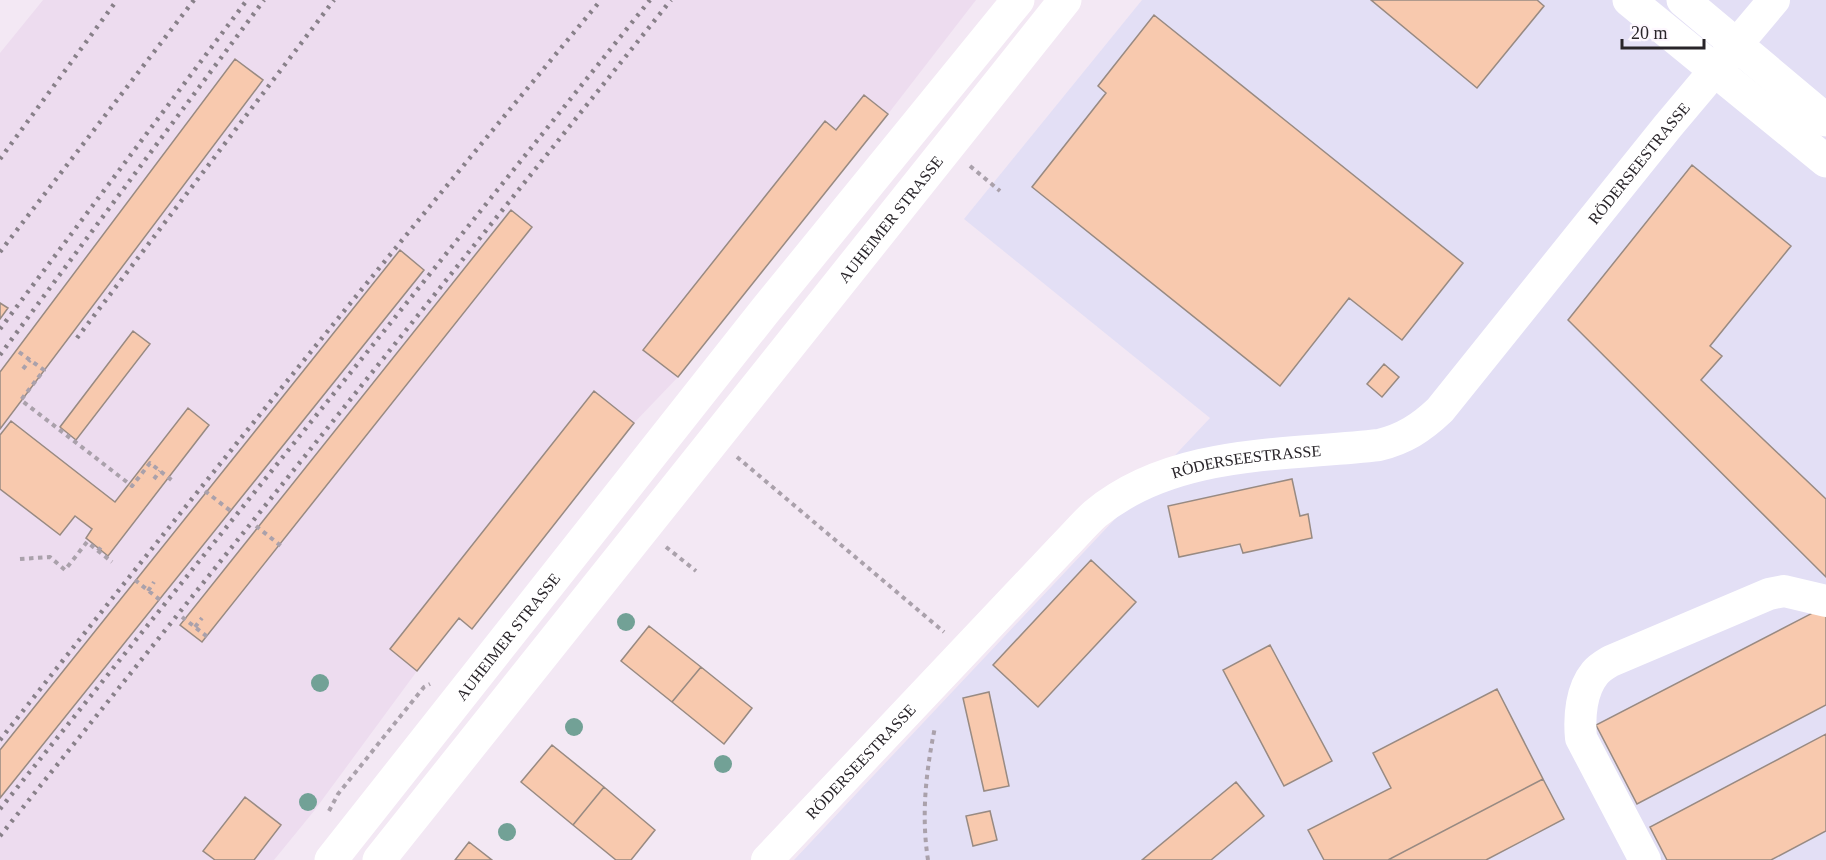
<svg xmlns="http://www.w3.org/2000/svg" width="1826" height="860" font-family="Georgia,serif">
  <rect width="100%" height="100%" fill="#f3e8f4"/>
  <path fill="#eddcef" d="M43 0H976L888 114 678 377 634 423 472 629 458 619 417 671 314 811 274 860H0V53Z"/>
  <path fill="#e3dff5" d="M1142 0H1826V860H794L1210 418 964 219Z"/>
  <path fill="#f8c9ae" stroke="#988a82" stroke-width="1.5" d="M1371 0H1537L1544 6 1477 88Z
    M1154 15 1463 263 1402 340 1349 298 1280 386 1032 187 1106 93 1098 86Z
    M235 59 263 80 0 429V372Z
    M864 95 888 114 678 377 643 350 825 121 836 130Z
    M1692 165 1791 246 1710 346 1722 356 1701 380 1826 499V577L1568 320Z
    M511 210 532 227 202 642 180 625Z
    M400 250 424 270 0 798V750Z
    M0 303 8 308 0 319Z
    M133 331 150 344 76 440 60 427Z
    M1384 364 1399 377 1382 397 1367 384Z
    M594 391 634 423 472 629 459 618 417 671 390 649Z
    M188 408 209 425 108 556 86 538 92 529 75 516 60 535 0 489V435L11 421 115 502Z
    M1292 479 1300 516 1308 514 1312 538 1243 553 1240 544 1179 557 1168 506Z
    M1091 560 1136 602 1038 707 993 665Z
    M1826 606V705L1637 804 1596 725Z
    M649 626 701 667 672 702 621 661Z
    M1270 645 1332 761 1284 786 1223 670Z
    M701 667 752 708 724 744 672 702Z
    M1497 689 1543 779 1388 860H1324L1308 830 1391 788 1373 753Z
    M989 692 1009 786 984 791 963 698Z
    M1826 734V831L1771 860H1667L1650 827Z
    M552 745 604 787 573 825 521 782Z
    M1543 779 1564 819 1486 860H1388Z
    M1236 782 1264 816 1211 860H1142Z
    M604 787 655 830 631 860H616L573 825Z
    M245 797 281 825 254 860H215L203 851Z
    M990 811 997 840 973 846 966 816Z
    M469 842 492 860H455Z"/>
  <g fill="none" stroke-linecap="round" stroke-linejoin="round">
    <path stroke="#aaa1ab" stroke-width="4" stroke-dasharray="4.5 4.5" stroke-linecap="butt" d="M970 166 1000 191
      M19 352 44 370 21 400 132 486 150 463 174 482
      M23 369 30 360
      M737 457 944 632
      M154 479 160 471
      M205 491 232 512
      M256 526 281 546
      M666 547 696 571
      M98 551 103 544
      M20 559 50 557 65 570 87 542 112 562
      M135 580 160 600
      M148 591 154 582
      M182 617 209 638
      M195 627 202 618
      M329 811 338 794 424 687 430 684
      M928 860C921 815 926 771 935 727"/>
    <g stroke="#fff" stroke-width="32">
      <path id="s1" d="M767 860 1063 547C1074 536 1084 524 1095 514 1174 449 1284 456 1379 445 1404 439 1421 428 1440 410L1668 126 1774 0"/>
      <path d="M1645 860 1581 738C1579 717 1581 690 1595 673 1599 668 1606 664 1611 661L1769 594 1784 591 1826 601"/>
    </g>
    <g stroke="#fff" stroke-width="33">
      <path d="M1629 0 1826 161"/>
      <path d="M1683 0 1826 120"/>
      <path id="s2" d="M331 860 764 312 1018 0"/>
      <path id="s3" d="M379 860 1065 0"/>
    </g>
    <path stroke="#888089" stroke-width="4.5" stroke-dasharray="3 6" stroke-linecap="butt" d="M0 159 117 0
      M0 252 194 0
      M0 329 247 0
      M77 338 334 0
      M0 355 264 0
      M0 740C197 490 397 244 601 0
      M0 809 650 0
      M0 836 671 0"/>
  </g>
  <g fill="#72a196">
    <circle cx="626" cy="622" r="9"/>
    <circle cx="320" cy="683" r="9"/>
    <circle cx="574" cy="727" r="9"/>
    <circle cx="723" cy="764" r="9"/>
    <circle cx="308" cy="802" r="9"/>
    <circle cx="507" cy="832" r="9"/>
  </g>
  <g text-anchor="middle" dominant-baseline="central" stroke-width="6" stroke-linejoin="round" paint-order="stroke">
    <g font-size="16" fill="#282429" stroke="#fdf7fe">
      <text stroke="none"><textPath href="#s1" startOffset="1162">RÖDERSEESTRASSE</textPath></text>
      <text stroke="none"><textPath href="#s3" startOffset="820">AUHEIMER STRASSE</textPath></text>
      <text stroke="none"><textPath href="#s1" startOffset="640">RÖDERSEESTRASSE</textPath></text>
      <text stroke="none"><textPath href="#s2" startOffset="285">AUHEIMER STRASSE</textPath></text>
      <text stroke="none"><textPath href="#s1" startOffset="136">RÖDERSEESTRASSE</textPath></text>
    </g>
  </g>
  <path d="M1622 39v9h82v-9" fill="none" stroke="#282429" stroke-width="3"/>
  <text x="1631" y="39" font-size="18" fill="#282429" stroke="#fdf7fe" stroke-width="4.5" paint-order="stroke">20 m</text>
</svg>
